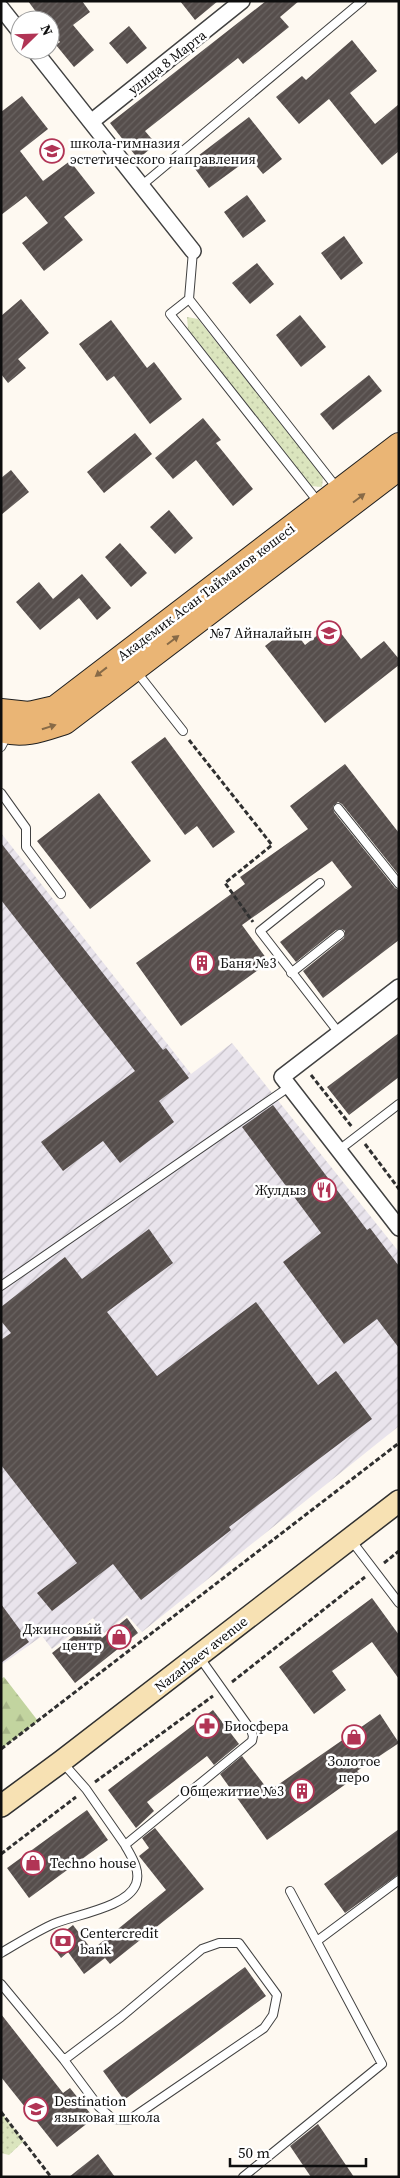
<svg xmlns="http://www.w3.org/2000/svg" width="400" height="2178" font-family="'Source Serif 4',serif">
  <defs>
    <pattern id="industrial-furrows" width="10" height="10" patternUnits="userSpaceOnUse" patternTransform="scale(1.25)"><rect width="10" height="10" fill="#e9e4ec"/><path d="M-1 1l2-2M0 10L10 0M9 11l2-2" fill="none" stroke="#c7c2c9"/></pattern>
    <pattern id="grass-dots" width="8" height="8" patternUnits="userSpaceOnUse" patternTransform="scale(1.25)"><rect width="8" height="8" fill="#dbe5be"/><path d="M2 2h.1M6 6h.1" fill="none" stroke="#bbc3a2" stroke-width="1.8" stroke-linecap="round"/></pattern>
    <pattern id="forest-firs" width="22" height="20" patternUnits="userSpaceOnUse" patternTransform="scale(1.25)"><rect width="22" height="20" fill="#c2d49f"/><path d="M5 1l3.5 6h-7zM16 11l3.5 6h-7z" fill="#a6b588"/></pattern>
    <pattern id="building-hatch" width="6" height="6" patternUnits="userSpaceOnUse" patternTransform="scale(1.25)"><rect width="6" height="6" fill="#564e4c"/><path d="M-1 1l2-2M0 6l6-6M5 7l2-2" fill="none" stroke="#696361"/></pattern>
  </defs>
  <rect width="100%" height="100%" fill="#fef9f1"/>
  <path fill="url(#industrial-furrows)" d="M1 833 191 1074 232 1043 399 1252V1426L142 1632 127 1615 104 1633 93 1618 52 1649 42 1636 1 1665Z"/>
  <path fill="url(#grass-dots)" d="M187 317 198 319 323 477 322 487 311 486 188 329Z
    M1 2112 24 2141 9 2155 1 2153Z"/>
  <path fill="url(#forest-firs)" d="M4 1677 38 1721 1 1749V1679Z"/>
  <path fill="url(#building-hatch)" d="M28 1H82L90 12 73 25 94 50 74 67 56 45 60 42 50 30V20H42Z
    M180 1H218L195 20Z
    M266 1H299L280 17 289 27 243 64 238 58 145 131 156 144 138 159 110 123Z
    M129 26 147 48 127 64 109 43Z
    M352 40 377 71 350 93 375 124 399 104V151L382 165 329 99 299 124 276 97 302 76 306 80Z
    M22 96 48 129 20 151 43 181 70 161 95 193 64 217 83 240 44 271 22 243 48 223 26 196 1 215V112Z
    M249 117 282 159 263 174 250 158 209 188 190 162Z
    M247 195 266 221 243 238 224 212Z
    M344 236 363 263 341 280 321 253Z
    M257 263 274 284 250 304 232 283Z
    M21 299 49 333 18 359 26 368 8 383 1 374V316Z
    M300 315 326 347 301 367 276 335Z
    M111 320 147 368 154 362 182 399 150 424 114 376 107 381 79 344Z
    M369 375 382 391 333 430 320 414Z
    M203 418 221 440 216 443 253 489 233 506 196 460 173 479 155 458Z
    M135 433 152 454 104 493 87 472Z
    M11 470 29 492 1 515V478Z
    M169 510 193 538 175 554 150 527Z
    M120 543 147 573 131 587 105 557Z
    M82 574 111 608 97 620 79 598 40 630 16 602 39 582 53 599Z
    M333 623 361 659 384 641 399 659V665L325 723 265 646 291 626 305 645Z
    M165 737 235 832 213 848 197 826 185 835 131 762Z
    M345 764 399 833V875L342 804 338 802 333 806 334 812 395 888 399 890V940L323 998 303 971 344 938 345 931 342 929 336 930 296 962 280 942 352 887 332 861 242 925 269 962 181 1026 136 963 245 884 240 877 308 829 290 806Z
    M99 793 151 861 90 909 37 841Z
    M1 843 163 1050 166 1048 189 1078 159 1101 174 1122 120 1163 103 1141 63 1171 41 1142 135 1071 1 900Z
    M399 1033V1077L349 1115 327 1087Z
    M273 1105 367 1230 370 1228 399 1266V1348L377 1319 344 1344 283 1262 321 1233 242 1127Z
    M149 1229 173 1263 107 1312 157 1376 256 1302 318 1385 336 1371 372 1419 229 1527 231 1530 141 1600 113 1564 52 1611 37 1593 77 1563 1 1465V1340L11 1333 1 1321V1307L65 1257 82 1279Z
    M372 1598 399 1635V1679L372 1642 332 1671 346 1690 314 1714 279 1667Z
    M1 1604 29 1642 1 1663Z
    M127 1618 138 1633 75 1683 52 1653 90 1623 102 1638Z
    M213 1710 239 1744 214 1765 207 1756 147 1802 154 1811 136 1828 108 1790Z
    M380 1714 399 1743 357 1771 360 1774 267 1840 220 1774 242 1756 269 1791Z
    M87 1810 108 1840 29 1898 7 1868Z
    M155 1828 204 1889 110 1964 105 1958 84 1974 68 1952 61 1958 50 1943 73 1925 92 1950 166 1890 139 1856 149 1848 142 1838Z
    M399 1829V1874L345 1913 324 1884Z
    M245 1967 266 1996 124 2100 103 2071Z
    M1 2014 63 2093 70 2088 94 2118 57 2147 1 2077Z
    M318 2124 354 2177H311L290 2146Z
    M98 2154 115 2177H69Z"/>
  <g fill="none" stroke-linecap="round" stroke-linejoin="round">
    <g stroke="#414141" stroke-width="10">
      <path id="lane" d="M141 186 362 1
        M189 299 193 251
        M319 503 170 314 189 299 337 488
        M136 671 183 731
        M1 747 8 734
        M1 793 26 828V847L61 894
        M338 808 399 884
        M320 883 260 931 339 1033
        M291 973 340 934
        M339 1150 399 1104
        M1 1286 289 1087
        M351 1540 399 1603
        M63 1763 86 1789 125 1845
        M317 1941 399 1880
        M1 1953C18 1943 34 1933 51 1925 72 1915 127 1908 136 1884 141 1870 131 1856 125 1845L252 1741 253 1736 251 1730 200 1658
        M1 1984 64 2060 99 2107 113 2119 129 2120 264 2028 273 2015 277 1995 239 1943H219L202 1949 121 2017 64 2060
        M243 2177 382 2064 290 1891"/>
    </g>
    <g stroke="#414141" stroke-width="18">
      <path id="street" d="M1 8 20 32
        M34 50 193 251
        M91 122 242 1
        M399 987 282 1077 399 1228"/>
    </g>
    <g stroke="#303030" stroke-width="24">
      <path id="secondary" d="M1 1806 62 1761 399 1501"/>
    </g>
    <g stroke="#1f1f1f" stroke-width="26">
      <path id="primary" d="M1 711 29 714 55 708 399 445
        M1 730C24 737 43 729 65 722L399 468"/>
    </g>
    <path stroke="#303030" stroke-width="3" stroke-dasharray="5 2.5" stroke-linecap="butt" d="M189 740 272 845 225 883 253 922
      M311 1075 352 1127
      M365 1144 399 1189
      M384 1563 399 1551
      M232 1682 365 1577
      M1 1749 399 1443
      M95 1782 213 1696
      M1 1854 76 1797
      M1 2112 51 2177"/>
    <use href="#lane" stroke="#fff" stroke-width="8"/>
    <use href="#street" stroke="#fff" stroke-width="15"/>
    <use href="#secondary" stroke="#f7e1b3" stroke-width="21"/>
    <use href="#primary" stroke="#eab575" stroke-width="24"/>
  </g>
  <defs><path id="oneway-solid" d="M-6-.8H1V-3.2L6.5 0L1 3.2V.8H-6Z" transform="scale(1.25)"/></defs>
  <g fill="#876a47">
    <use href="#oneway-solid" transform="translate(359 498) rotate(-37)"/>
    <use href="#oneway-solid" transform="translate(173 640) rotate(-37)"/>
    <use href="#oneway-solid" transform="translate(101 672) rotate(142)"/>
    <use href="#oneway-solid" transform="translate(49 727) rotate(-18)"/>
  </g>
  <defs>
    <g id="school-ring" transform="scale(1.25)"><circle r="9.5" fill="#fff" stroke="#b13455" stroke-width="1.5"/><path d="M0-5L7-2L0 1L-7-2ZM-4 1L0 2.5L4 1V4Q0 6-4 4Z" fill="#b13455"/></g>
    <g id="building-ring" transform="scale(1.25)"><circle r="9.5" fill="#fff" stroke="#b13455" stroke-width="1.5"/><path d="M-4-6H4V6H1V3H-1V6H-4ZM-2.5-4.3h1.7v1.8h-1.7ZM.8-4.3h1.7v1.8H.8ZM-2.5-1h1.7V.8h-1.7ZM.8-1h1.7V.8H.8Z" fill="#b13455"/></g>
    <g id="restaurant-ring" transform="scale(1.25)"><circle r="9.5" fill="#fff" stroke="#b13455" stroke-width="1.5"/><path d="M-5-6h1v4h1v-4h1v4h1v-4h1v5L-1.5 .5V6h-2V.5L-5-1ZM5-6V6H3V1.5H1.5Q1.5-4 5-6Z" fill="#b13455"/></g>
    <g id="shop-ring" transform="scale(1.25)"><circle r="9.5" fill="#fff" stroke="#b13455" stroke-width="1.5"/><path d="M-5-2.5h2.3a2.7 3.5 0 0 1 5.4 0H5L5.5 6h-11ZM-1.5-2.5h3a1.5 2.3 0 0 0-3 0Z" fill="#b13455"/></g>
    <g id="pharmacy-ring" transform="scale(1.25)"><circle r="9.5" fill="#fff" stroke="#b13455" stroke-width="1.5"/><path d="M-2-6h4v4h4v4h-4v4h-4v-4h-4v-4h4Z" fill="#b13455"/></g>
    <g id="bank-ring" transform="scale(1.25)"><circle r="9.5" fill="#fff" stroke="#b13455" stroke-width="1.5"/><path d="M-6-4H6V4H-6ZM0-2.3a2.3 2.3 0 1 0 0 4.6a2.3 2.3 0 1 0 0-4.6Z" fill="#b13455"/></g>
  </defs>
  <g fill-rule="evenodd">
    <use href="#school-ring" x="52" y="151"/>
    <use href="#school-ring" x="329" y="633"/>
    <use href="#building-ring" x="202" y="963"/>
    <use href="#restaurant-ring" x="324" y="1190"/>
    <use href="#shop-ring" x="119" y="1637"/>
    <use href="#pharmacy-ring" x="207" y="1726"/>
    <use href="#shop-ring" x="354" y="1737"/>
    <use href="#building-ring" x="302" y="1791"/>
    <use href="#shop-ring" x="33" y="1863"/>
    <use href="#bank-ring" x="63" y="1941"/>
    <use href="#school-ring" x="36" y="2109"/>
  </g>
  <g text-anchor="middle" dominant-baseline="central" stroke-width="5" stroke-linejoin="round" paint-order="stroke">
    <g font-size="14" fill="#0e0e0e" stroke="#fff">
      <text transform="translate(167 62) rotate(-38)">улица 8 Марта</text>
      <text transform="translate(206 592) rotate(-37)">Академик Асан Тайманов көшесі</text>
      <text transform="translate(201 1654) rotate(-38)">Nazarbaev avenue</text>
    </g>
    <g font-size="14" fill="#0e0e0e" stroke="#fff" text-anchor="start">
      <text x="70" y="143">школа-гимназия<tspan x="70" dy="16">эстетического направления</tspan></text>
      <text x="312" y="633" text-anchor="end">№7 Айналайын</text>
      <text x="220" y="963">Баня №3</text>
      <text x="306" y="1190" text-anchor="end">Жулдыз</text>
      <text x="102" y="1629" text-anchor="end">Джинсовый<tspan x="102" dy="16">центр</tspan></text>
      <text x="224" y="1726">Биосфера</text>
      <text x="354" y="1761" text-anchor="middle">Золотое<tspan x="354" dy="16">перо</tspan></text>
      <text x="284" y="1791" text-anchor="end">Общежитие №3</text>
      <text x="50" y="1863">Techno house</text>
      <text x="80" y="1933">Centercredit<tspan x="80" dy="16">bank</tspan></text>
      <text x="54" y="2101">Destination<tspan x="54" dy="16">языковая школа</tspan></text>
    </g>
  </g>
  <rect width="400" height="2178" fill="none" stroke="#0e0e0e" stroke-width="5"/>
  <g transform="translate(35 35) rotate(67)"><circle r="24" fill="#ffffff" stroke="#9f9f9f"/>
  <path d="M0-4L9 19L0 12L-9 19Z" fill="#b13455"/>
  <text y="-8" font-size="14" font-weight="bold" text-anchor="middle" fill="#0e0e0e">N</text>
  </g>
  <path d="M230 2158v8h136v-8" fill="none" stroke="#0e0e0e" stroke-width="2.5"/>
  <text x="238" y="2158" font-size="15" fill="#0e0e0e" stroke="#ffffff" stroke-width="4" paint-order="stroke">50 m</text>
</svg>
